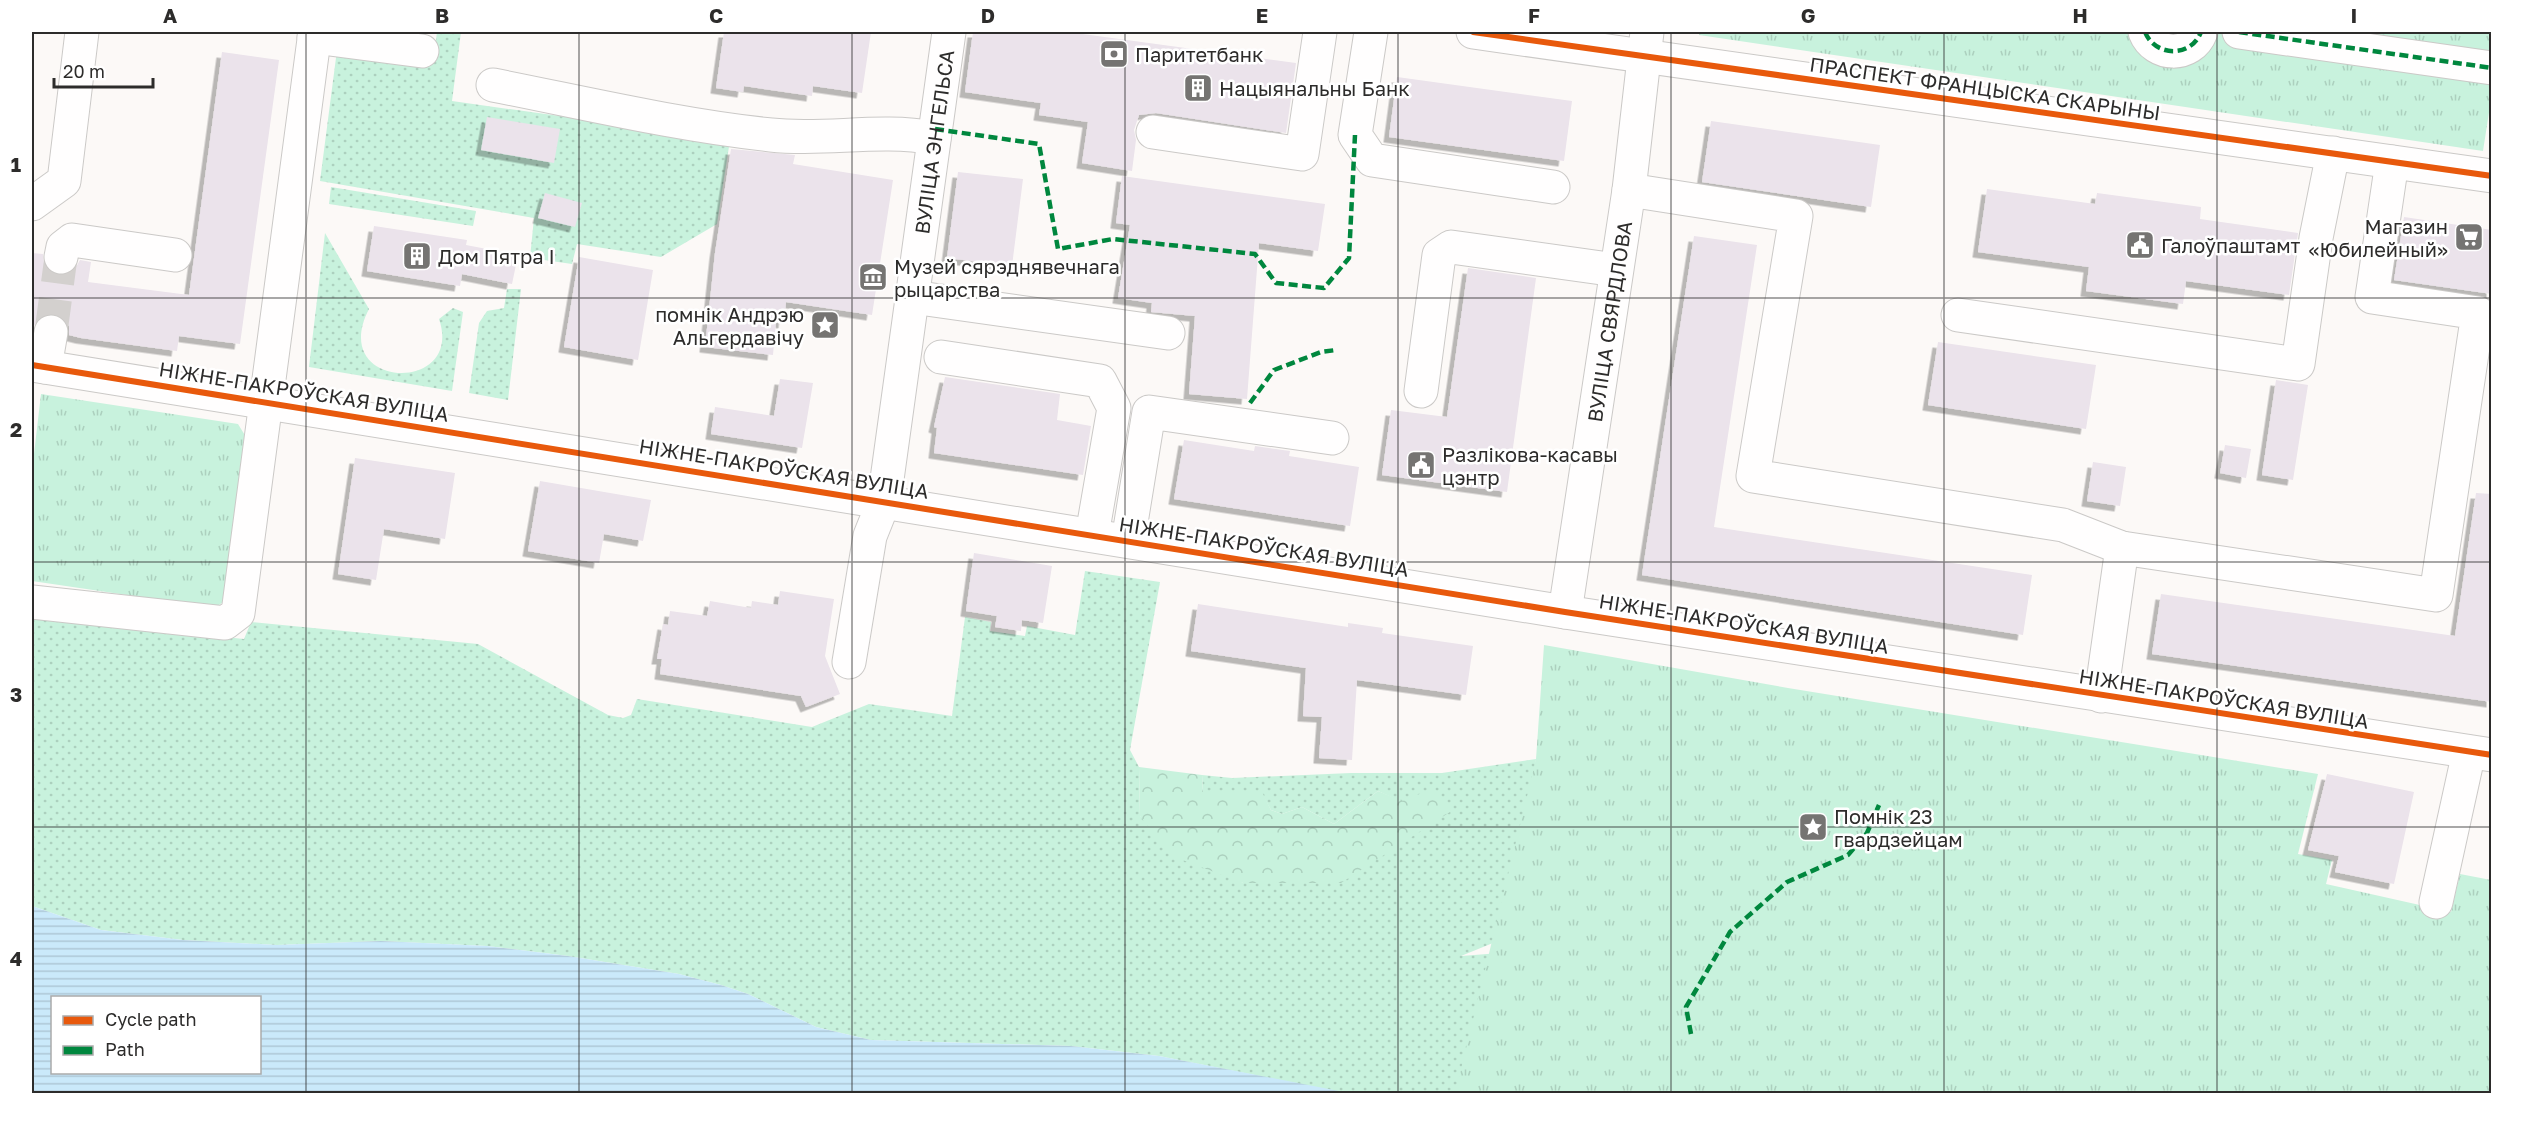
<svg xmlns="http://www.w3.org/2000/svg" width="2523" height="1125" font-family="'Golos Text',sans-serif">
  <defs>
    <pattern id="grass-dots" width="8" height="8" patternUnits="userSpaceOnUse" patternTransform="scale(1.5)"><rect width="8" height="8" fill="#c8f2dd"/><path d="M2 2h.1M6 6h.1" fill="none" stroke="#acd0be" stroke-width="1.8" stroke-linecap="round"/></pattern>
    <pattern id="forest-crowns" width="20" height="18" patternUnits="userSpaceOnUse" patternTransform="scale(1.5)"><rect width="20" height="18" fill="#c8f2dd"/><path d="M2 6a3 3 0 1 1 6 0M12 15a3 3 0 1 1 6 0" fill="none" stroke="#acd0be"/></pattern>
    <pattern id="park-tufts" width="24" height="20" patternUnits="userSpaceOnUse" patternTransform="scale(1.5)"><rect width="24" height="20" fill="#c8f2dd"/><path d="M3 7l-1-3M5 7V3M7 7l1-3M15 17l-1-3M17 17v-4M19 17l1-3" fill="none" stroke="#acd0be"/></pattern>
    <pattern id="water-rules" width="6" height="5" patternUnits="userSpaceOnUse" patternTransform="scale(1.5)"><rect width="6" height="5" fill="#cae9fa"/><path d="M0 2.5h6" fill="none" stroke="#aec8d6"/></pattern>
    <filter id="shadow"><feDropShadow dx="-5.5" dy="5.5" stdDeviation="0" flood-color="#0004"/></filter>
  </defs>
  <rect width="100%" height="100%" fill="#fcf9f7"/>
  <path fill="url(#grass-dots)" d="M437 32H461L452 101 730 140 717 224 661 257 577 244 572 264 530 258 534 218 320 181 337 50 433 62Z
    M331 187 476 211 473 226 329 204Z
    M325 233 369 309C327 390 465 395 439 319L453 308 463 312 452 391 309 367Z
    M507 289H521L508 400 469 393 479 323 487 311 504 308Z
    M1085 571 1160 582 1130 750 1139 767 1140 816 1243 883 1402 802 1378 791 1334 824 1302 807 1282 814 1271 810 1261 792H1203L1202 775 1232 778 1351 773H1442L1536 759 1520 932 1461 956 1605 945 1559 1093 1349 1094 1159 1056 1071 1046 871 1040 816 1027 748 994 721 985 679 974 568 956 487 946 381 941 277 945 183 940 101 930 32 906V617L244 639 251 622 478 644 608 715 623 718 631 715 637 699 812 727 869 704 952 716 965 617 991 622 990 631 1025 636 1027 626 1075 635Z"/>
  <path fill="url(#forest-crowns)" d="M1139 767 1202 775 1203 792H1262L1271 810 1282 814 1302 807 1334 824 1378 791 1402 801 1432 789 1453 810 1341 883H1243L1172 856 1140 816Z"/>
  <path fill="url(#park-tufts)" d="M1700 32H2491L2492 93 2483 151 1699 35Z
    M41 394 238 424 246 437 223 602 215 608 32 581V471Z
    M1544 645 1788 688 2318 774 2298 854 2332 860 2326 884 2451 912 2460 874 2491 880V1093L1455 1094 1536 759Z"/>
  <path fill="url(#water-rules)" fill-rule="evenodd" d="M32 906 101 930 183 940 277 945 381 941 487 946 568 956 679 974 721 985 748 994 816 1027 871 1040 1071 1046 1159 1056 1349 1093H32ZM52 998H260V1072H52Z"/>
  <path fill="#ebe3eb" filter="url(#shadow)" d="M724 32H871L862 93 813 86 812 96 744 86 743 92 716 88Z
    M973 32H1068L1296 63 1286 133 1156 113 1139 115 1134 130 1136 140 1132 171 1082 163 1088 122 1039 115 1041 103 965 92Z
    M222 52 279 60 240 344 179 336 177 351 81 338 69 335V326L63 318 54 314H45L37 320 32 330V253L43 254 44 264 48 271 57 275 68 274 75 269 80 260 91 262 88 282 189 295Z
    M1397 77 1572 101 1564 161 1389 137Z
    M487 117 560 129 554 163 481 150Z
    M1711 121 1880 145 1871 207 1702 182Z
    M731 149 795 155 793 164 893 180 872 315 786 302 784 323 776 322 773 355 705 347 715 253Z
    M958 172 1023 179 1012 266 947 258Z
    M1122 176 1325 204 1318 251 1259 243 1247 399 1189 394 1195 316 1151 312 1152 303 1118 298 1130 225 1116 223Z
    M1987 189 2095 204 2097 193 2201 207 2200 219 2298 233 2289 295 2186 281 2183 304 2086 291 2089 267 1978 252Z
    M545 193 582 203 575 227 538 218Z
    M2404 217 2492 230V294L2394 280Z
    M374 226 467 240 466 245 518 255 512 284 462 274 460 286 367 271Z
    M1694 236 1757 245 1714 527 2032 575 2023 635 1642 575Z
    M579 257 653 270 638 360 564 347Z
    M1468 268 1536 278 1507 492 1382 475 1391 410 1447 417Z
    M1938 342 2096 365 2086 429 1928 405Z
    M945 377 1060 394 1057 420 1091 426 1083 475 934 453 937 428 934 427Z
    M780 379 813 383 802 448 711 434 715 407 774 416Z
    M2276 380 2308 385 2293 480 2262 475Z
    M1184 440 1254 451 1255 446 1290 451 1289 456 1359 467 1350 526 1174 499Z
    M2225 445 2251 449 2246 478 2220 473Z
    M355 458 455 473 445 539 384 529 376 580 338 574Z
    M2093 462 2126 467 2120 506 2087 501Z
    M540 481 651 500 643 541 604 534 599 563 528 551Z
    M2476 493 2492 494V702L2152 654 2161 594 2455 636Z
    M974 553 1052 566 1043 623 1022 620 1021 631 995 627 997 616 966 611Z
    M780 591 834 599 825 656 840 694 806 707 801 696 660 674 662 659H657L663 624 668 625 670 611 707 616 710 601 751 608 752 601 778 605Z
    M1198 604 1348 627V623L1383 628 1382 633 1473 646 1466 695 1357 680 1352 760 1319 758 1322 717 1303 716 1306 668 1191 651Z
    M2327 774 2414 792 2394 884 2335 872 2339 856 2308 850Z"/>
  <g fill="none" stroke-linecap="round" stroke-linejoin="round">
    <path stroke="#d3d0ce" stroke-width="33" stroke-dasharray="33 16" stroke-linecap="butt" d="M51 332 61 257"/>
    <g stroke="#cbc9c7" stroke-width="35">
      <g id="minor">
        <path d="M1371 32 1355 135 1372 160 1553 187"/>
        <path d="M1473 32 2492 176"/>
        <path d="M2145 32C2155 57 2191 58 2201 32"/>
        <path d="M2239 32 2492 68"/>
        <path d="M314 37 422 51"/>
        <path d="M493 85C585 103 677 125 771 135 825 141 879 128 934 138"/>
        <path d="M1153 132 1302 154 1320 32"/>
        <path d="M1629 190 1796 216 1753 476 2063 525 2122 548 2436 595 2478 313 2372 297 2392 162"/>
        <path d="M32 204 64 181 82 32"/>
        <path d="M61 257 63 247 72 240 175 255"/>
        <path d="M912 297 1168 333"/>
        <path d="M1958 315 2298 364 2316 238 2333 153"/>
        <path d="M941 357 1100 381 1114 408 1092 535"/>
        <path d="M32 365 1565 612 2492 755"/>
        <path d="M45 367 51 332"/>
        <path d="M1421 391 1439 255 1451 247 1616 270"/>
        <path d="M1128 541 1149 412 1332 438"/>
        <path d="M32 602 225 623 238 613 315 32"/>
        <path id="s1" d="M1565 612 1629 190 1647 32"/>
        <path id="s2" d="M849 662 870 536 884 501 949 32"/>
        <path d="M2101 696 2122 548"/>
        <path d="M2436 902 2469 752"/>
      </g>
    </g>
    <use href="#minor" stroke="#fffefe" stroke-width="33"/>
    <path stroke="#00873e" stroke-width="4.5" stroke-dasharray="9 4.5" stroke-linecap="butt" d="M2145 32C2155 57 2191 58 2201 32
      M2239 32 2492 68
      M935 129 1039 144 1058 249 1113 239 1255 254 1276 283 1324 288 1349 258 1355 135
      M1250 403 1274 370 1321 352 1336 350
      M1691 1034 1686 1007 1730 932 1787 882 1848 855 1867 833 1879 805"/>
    <g stroke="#fff" stroke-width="10">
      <path id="cycleway" d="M1473 32 2492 176
        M32 365 1565 612 2492 755"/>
    </g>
    <use href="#cycleway" stroke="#e8590c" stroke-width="6"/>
  </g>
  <path fill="none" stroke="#2d2c2b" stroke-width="1.5" stroke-opacity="0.55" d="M306 32V1094M579 32V1094M852 32V1094M1125 32V1094M1398 32V1094M1671 32V1094M1944 32V1094M2217 32V1094M32 298H2492M32 562H2492M32 827H2492"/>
  <defs>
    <g id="bank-square" transform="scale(1.5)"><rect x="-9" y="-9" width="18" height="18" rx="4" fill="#757472" stroke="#fff"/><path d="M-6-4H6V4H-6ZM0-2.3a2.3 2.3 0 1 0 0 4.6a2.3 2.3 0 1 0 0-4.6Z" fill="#fff"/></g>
    <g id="building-square" transform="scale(1.5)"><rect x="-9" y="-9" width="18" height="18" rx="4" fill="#757472" stroke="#fff"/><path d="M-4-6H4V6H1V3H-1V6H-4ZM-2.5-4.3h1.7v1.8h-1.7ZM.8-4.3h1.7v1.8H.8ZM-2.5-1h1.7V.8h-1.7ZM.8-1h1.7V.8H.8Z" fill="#fff"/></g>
    <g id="supermarket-square" transform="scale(1.5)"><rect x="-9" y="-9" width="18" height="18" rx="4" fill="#757472" stroke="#fff"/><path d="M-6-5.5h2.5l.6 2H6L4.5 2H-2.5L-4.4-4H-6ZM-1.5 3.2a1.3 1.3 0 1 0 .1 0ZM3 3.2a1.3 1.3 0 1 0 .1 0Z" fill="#fff"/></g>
    <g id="civic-square" transform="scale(1.5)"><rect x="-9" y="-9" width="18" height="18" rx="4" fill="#757472" stroke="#fff"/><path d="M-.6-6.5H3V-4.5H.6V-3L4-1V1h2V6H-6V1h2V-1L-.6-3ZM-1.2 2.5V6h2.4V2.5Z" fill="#fff"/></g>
    <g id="museum-square" transform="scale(1.5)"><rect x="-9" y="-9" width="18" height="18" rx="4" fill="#757472" stroke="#fff"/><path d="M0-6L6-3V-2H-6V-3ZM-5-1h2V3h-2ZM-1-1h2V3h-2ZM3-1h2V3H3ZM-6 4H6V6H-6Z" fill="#fff"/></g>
    <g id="sight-square" transform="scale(1.5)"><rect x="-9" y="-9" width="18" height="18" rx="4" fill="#757472" stroke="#fff"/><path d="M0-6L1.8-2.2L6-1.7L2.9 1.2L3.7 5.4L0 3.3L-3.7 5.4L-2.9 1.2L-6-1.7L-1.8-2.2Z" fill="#fff"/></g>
  </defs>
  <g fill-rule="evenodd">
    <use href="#bank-square" x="1114" y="54"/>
    <use href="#building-square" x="1198" y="88"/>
    <use href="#supermarket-square" x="2469" y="237"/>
    <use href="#civic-square" x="2140" y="245"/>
    <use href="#building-square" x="417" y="256"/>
    <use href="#museum-square" x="873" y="277"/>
    <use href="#sight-square" x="825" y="325"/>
    <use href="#civic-square" x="1421" y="465"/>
    <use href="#sight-square" x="1813" y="827"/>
  </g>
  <g text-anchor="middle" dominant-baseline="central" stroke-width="5" stroke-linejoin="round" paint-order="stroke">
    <g font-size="20" fill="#2d2c2b" stroke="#fff" text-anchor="start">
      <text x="1135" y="54">Паритетбанк</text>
      <text x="1219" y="88">Нацыянальны Банк</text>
      <text x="2448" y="226" text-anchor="end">Магазин<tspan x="2448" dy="23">«Юбилейный»</tspan></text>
      <text x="2161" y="245">Галоўпаштамт</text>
      <text x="438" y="256">Дом Пятра І</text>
      <text x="894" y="266">Музей сярэднявечнага<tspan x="894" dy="23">рыцарства</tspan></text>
      <text x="804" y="314" text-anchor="end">помнік Андрэю<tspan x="804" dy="23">Альгердавічу</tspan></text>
      <text x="1442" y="454">Разлікова-касавы<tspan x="1442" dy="23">цэнтр</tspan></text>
      <text x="1834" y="816">Помнік 23<tspan x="1834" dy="23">гвардзейцам</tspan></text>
    </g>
    <g font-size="20" fill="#2d2c2b" stroke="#fff">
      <text transform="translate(1985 88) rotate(8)">ПРАСПЕКТ ФРАНЦЫСКА СКАРЫНЫ</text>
      <text stroke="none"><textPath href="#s2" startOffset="528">ВУЛІЦА ЭНГЕЛЬСА</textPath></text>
      <text stroke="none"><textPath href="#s1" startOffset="294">ВУЛІЦА СВЯРДЛОВА</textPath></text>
      <text transform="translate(304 391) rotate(9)">НІЖНЕ-ПАКРОЎСКАЯ ВУЛІЦА</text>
      <text transform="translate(784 468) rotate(9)">НІЖНЕ-ПАКРОЎСКАЯ ВУЛІЦА</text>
      <text transform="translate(1264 546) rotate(9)">НІЖНЕ-ПАКРОЎСКАЯ ВУЛІЦА</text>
      <text transform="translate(1744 623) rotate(9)">НІЖНЕ-ПАКРОЎСКАЯ ВУЛІЦА</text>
      <text transform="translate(2224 698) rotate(9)">НІЖНЕ-ПАКРОЎСКАЯ ВУЛІЦА</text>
    </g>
  </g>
  <rect width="2523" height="1125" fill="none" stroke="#ffffff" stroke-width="66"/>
  <rect x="51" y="996" width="210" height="78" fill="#ffffff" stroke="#ababaa" stroke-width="1.5"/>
  <rect x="63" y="1016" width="30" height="9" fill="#e8590c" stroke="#ababaa" stroke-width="1.5"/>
  <text x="105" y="1026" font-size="18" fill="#2d2c2b">Cycle path</text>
  <rect x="63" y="1046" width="30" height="9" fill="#00873e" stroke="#ababaa" stroke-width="1.5"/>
  <text x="105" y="1056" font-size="18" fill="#2d2c2b">Path</text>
  <path d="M54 78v9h99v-9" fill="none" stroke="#2d2c2b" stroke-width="3"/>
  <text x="63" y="78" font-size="18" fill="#2d2c2b" stroke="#ffffff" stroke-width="4.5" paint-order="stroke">20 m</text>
  <rect x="33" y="33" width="2457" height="1059" fill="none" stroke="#2d2c2b" stroke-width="2"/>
  <g font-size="20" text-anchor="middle" font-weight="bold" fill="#2d2c2b">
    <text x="170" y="23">A</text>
    <text x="442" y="23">B</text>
    <text x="716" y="23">C</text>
    <text x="988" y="23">D</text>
    <text x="1262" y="23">E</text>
    <text x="1534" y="23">F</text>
    <text x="1808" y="23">G</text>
    <text x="2080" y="23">H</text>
    <text x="2354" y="23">I</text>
    <text x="16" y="172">1</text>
    <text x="16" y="437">2</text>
    <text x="16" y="702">3</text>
    <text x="16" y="966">4</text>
  </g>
</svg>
